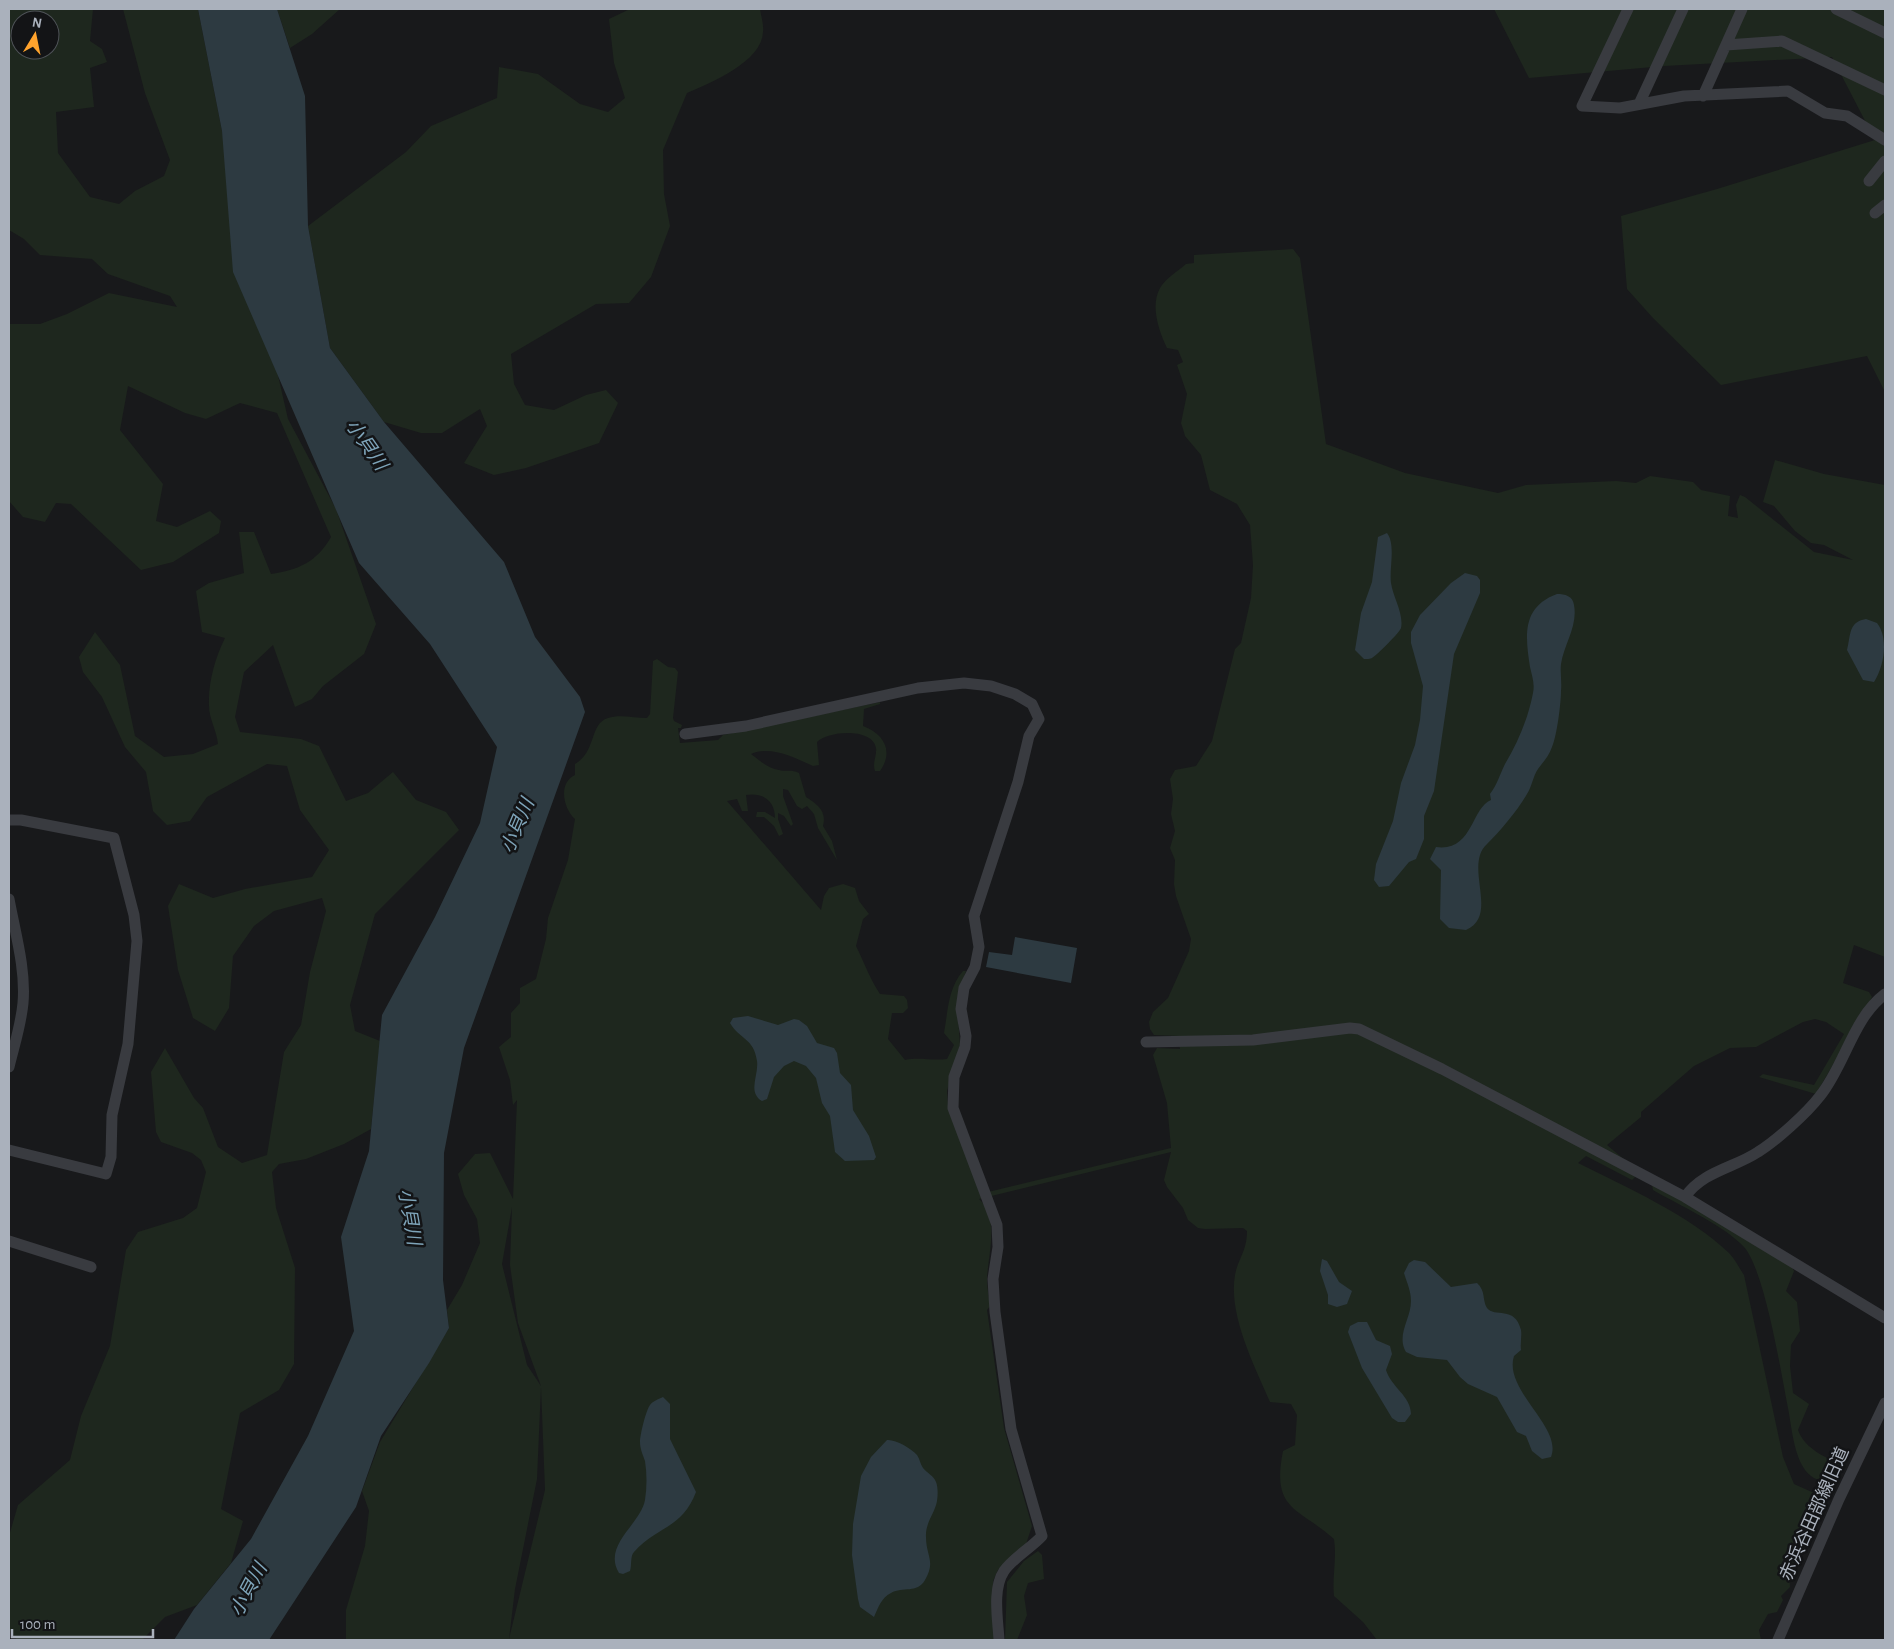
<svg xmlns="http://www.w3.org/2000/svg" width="1894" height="1649" font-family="'Alegreya Sans','Noto Sans JP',sans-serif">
  <rect width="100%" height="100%" fill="#18191b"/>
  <path fill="#1e271e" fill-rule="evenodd" d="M9 9H93L90 41 102 49 107 62 90 68 94 107 56 112 58 153 90 197 119 204 135 191 164 176 170 160 145 93 123 9H198L222 131 288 419 336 509 376 624 364 654 323 686 312 699 295 707 273 645 244 672 235 717 240 732 301 739 319 746 346 801 368 793 393 772 416 800 446 812 459 830 375 914 350 1005 355 1031 380 1041 371 1129 344 1144 306 1159 279 1164 272 1172 276 1208 295 1268 294 1364 279 1390 240 1413 221 1509 243 1521 231 1563 197 1605 165 1617 142 1640H17L9 1629V1536L18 1505 70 1460 81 1416 110 1346 126 1250 138 1232 183 1218 197 1208 206 1172 201 1160 192 1153 161 1142 156 1132 151 1072 165 1048 194 1098 203 1108 218 1147 242 1163 267 1155 284 1052 301 1025 310 972 326 911 322 898 274 911 254 926 233 956 229 1008 215 1031 193 1018 178 970 168 906 179 884 213 898 245 889 312 877 329 850 300 810 287 766 267 764 207 797 190 821 167 825 153 811 146 772 125 747 102 697 83 672 79 657 95 632 120 665 135 736 164 757 193 754 218 744C217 731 209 719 209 706 208 683 215 658 225 638L202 632 196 591 209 583 244 573 239 532H254L271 574C298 570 317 562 331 537L277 413 240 403 206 419 185 413 128 386 120 430 163 484 156 521 177 527 210 511 221 521 219 533 173 562 141 570 71 504 56 503 45 522 23 517 9 501V324H40L67 314 109 293 177 307 170 296 108 274 92 259 40 255 24 239 9 230ZM20 20H50V50H20Z
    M277 9H340L312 34 290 48Z
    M630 9H760C761 16 764 25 763 32 762 62 710 83 687 93L663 150 664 194 670 226 651 277 629 303 596 304 511 354 514 384 525 405 554 410 586 395 606 390 618 403 599 443 526 468 494 475 464 463 487 426 480 409 442 433H421L384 422 330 348 308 226 406 152 431 126 497 98 499 67 538 74 580 104 608 112 625 98 614 63 609 19Z
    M1494 9H1885V392L1867 356 1721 385 1653 318 1627 289 1621 216 1717 189 1875 140 1832 57 1664 66 1529 78Z
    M1293 249 1300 258 1326 444 1405 473 1498 493 1526 485 1616 481 1636 483 1650 476 1693 482 1701 490 1730 496 1728 516 1738 518 1736 505 1740 495 1745 497 1814 552 1853 560 1824 545 1811 543 1795 531 1774 506 1763 502 1775 460 1824 474 1885 485V957L1854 945 1843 983 1869 992 1872 997 1816 1094 1759 1077 1763 1074 1814 1085 1844 1034 1826 1022 1815 1019 1803 1022 1756 1047 1730 1048 1694 1066 1641 1112V1117L1607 1145 1626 1161 1635 1177 1632 1180 1586 1156 1578 1163C1626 1187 1691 1216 1729 1253 1735 1259 1739 1268 1744 1275L1783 1457 1794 1484 1814 1493 1819 1519 1805 1549 1793 1554 1800 1556V1566L1789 1568 1790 1587 1781 1596 1783 1600 1777 1612 1768 1614 1759 1630 1761 1640H1377L1363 1622 1334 1596C1332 1577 1337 1558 1334 1539 1298 1507 1271 1511 1283 1451L1295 1445 1297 1415 1291 1404 1270 1402C1255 1367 1228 1315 1235 1275 1238 1259 1247 1251 1247 1231L1243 1228 1205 1229 1198 1228 1188 1220 1183 1208 1167 1187 1164 1180 1171 1152 979 1199C1000 1217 988 1255 987 1279 987 1288 989 1297 990 1306L987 1310 1004 1428 1032 1526 1026 1544 998 1570 993 1581 995 1640H346V1610L365 1546 369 1511 362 1491 380 1442 449 1328 447 1310 462 1285 480 1243 477 1219 464 1195 458 1174 475 1154 490 1153 513 1199 517 1100 513 1105 510 1080 499 1047 511 1037V1013L520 1003V988L536 979 546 939 548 918 568 860 575 819C563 808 558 783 575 775V764C597 751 589 724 608 718 620 714 634 718 647 718L650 714 653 661 657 659 668 667 675 668 678 672 673 718 674 721 682 725 681 728H678L680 743 718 740 723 735 880 702V704L864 709 863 726C884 734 894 751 880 771H875C872 763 877 756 876 748 873 728 829 730 817 742L819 765 813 766C795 758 771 745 751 754 760 761 768 768 779 770 787 772 791 769 799 773L806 797C817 804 827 811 823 826L832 841 837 860 818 828 814 814 807 806 802 809 797 806 788 790 783 789V796L793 824 791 826 784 816 778 813V819L783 834 779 836 774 826 764 817H756L757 812H765L775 818C775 800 762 792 746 795L748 811H742L737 799 727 801 821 910 824 896 829 888 843 884 855 888 859 901 869 914 863 919 856 946C864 962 870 979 880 994L904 996 907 1000 908 1008 903 1013H892L888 1039 905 1060C920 1057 932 1061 947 1059L954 1045 944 1033C948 1011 948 988 963 971H966L957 999 960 1045 947 1091 948 1105 980 1194 1171 1148 1167 1103 1153 1055 1157 1048 1180 1049 1178 1036 1154 1035 1150 1029 1149 1022 1153 1012 1168 998 1189 951 1191 939 1176 896 1174 884 1175 860 1170 848 1175 831 1171 814 1173 799 1170 779 1175 770 1196 766 1212 741 1235 649 1241 643 1251 598 1253 565 1250 525 1237 504 1210 490 1201 455 1185 436 1183 429 1181 423 1187 394 1177 365 1183 362 1178 350 1167 348C1159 331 1150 306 1160 288 1165 279 1178 271 1186 264L1194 263V255ZM512 1207 510 1265 518 1323 541 1386 527 1365 502 1264ZM541 1387 545 1490 509 1639 515 1589 537 1479Z
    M1652 1185 1676 1196 1791 1265 1794 1271 1786 1291 1797 1302 1800 1331 1791 1345 1790 1366 1793 1393 1809 1404 1798 1430C1805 1450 1828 1458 1845 1467L1842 1472 1825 1482C1821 1480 1814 1479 1811 1476 1794 1463 1792 1428 1788 1408 1781 1373 1765 1271 1744 1247 1725 1226 1679 1205 1653 1190Z
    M1038 1551 1042 1555 1044 1579 1028 1583 1024 1596 1027 1615 1017 1640H1005L1007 1582 1024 1561Z"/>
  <path fill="#2d3a41" d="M198 9H277L305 96 308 226 330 348 384 422 504 562 535 637 580 697 585 712 464 1048 444 1153 443 1280 449 1328 429 1363 381 1436 356 1507 269 1640H174L194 1609 251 1539 308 1436 354 1331 341 1237 369 1151 382 1015 435 917 480 823 497 747 430 644 359 563 233 272 222 131Z
    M1387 533C1396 545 1389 568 1391 583 1393 597 1404 614 1401 628 1401 631 1376 656 1372 658 1371 659 1366 659 1364 659L1355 650 1361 613 1372 582 1378 537Z
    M1465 573 1477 576 1480 580V593L1454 654 1434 791 1424 816V839L1416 859 1409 862 1389 886 1379 887 1374 880 1376 864 1393 821 1401 783 1415 745 1420 720 1423 686 1411 643V632L1420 615 1451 583Z
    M1557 594C1565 594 1573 596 1574 605 1578 626 1564 644 1561 664 1560 673 1562 682 1561 691 1561 703 1557 736 1552 747 1549 756 1543 762 1538 769 1533 776 1532 786 1527 794 1517 811 1501 830 1487 844 1463 866 1500 915 1466 930L1449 928 1440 919 1441 870 1430 859 1436 847C1473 852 1471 808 1491 800L1490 794C1497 785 1500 774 1505 764 1518 742 1528 719 1533 693 1535 684 1532 676 1530 667 1525 635 1522 607 1557 594Z
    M1866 619 1877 623C1889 638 1884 667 1874 682L1863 680 1847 650C1851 635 1848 622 1866 619Z
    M1015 937 1077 948 1071 983 986 967 989 952 1012 955Z
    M748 1016 778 1025 794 1019 799 1020 807 1026 817 1043 834 1048 837 1053 840 1073 851 1085 853 1110 869 1136 876 1157 874 1160 845 1161 835 1152 830 1116 822 1103 816 1078 806 1066 794 1061 784 1066 774 1077 767 1099 762 1101C747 1092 759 1075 757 1061 754 1038 739 1039 730 1023L733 1018Z
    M1322 1259 1327 1261 1339 1282 1352 1291 1347 1304 1337 1307 1328 1304V1295L1320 1271Z
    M1414 1260 1425 1262 1451 1287 1477 1283C1486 1291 1482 1300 1487 1308 1494 1318 1515 1305 1521 1330 1522 1337 1520 1343 1521 1350L1514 1356C1503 1390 1563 1427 1551 1457L1542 1459 1532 1451 1526 1436 1517 1432 1497 1397 1468 1384 1460 1377 1447 1360 1417 1357 1406 1352C1396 1335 1411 1319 1411 1301 1411 1291 1407 1283 1404 1273L1409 1263Z
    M1358 1322H1367L1376 1340 1390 1346 1392 1354 1386 1370C1391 1387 1411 1396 1411 1414L1405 1422H1398L1392 1418 1362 1368 1348 1332 1350 1326Z
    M663 1397 670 1404V1439L696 1492C682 1529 657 1526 634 1552 630 1556 632 1565 630 1571L623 1574 619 1573C602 1545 641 1524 645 1500 647 1487 647 1474 645 1461 643 1455 640 1449 640 1442 640 1435 646 1410 650 1405 653 1401 659 1399 663 1397Z
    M887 1440C895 1439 911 1448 917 1455 920 1459 920 1464 923 1468 927 1473 934 1476 936 1482 938 1487 938 1495 937 1501 935 1513 925 1523 926 1537 926 1556 936 1561 925 1580 917 1594 903 1586 891 1593 881 1598 878 1608 874 1617L860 1607 858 1599 852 1555 853 1524 861 1476 871 1457Z"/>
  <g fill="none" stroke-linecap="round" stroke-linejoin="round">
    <path stroke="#393b40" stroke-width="11" d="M1628 9 1582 106 1620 108 1684 96 1788 91 1825 113 1847 116 1885 140
      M1836 9 1885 33
      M1726 45 1782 41 1885 90
      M1703 96 1742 9
      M1639 104 1683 9
      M1869 181 1885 161
      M1875 213 1885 205
      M685 734 746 726 918 688 964 683 991 686 1015 694 1032 704 1039 719 1029 736 1018 782 974 916 979 947 975 967 964 988 961 1009 966 1036 965 1047 954 1077 953 1108 997 1225 998 1247 993 1279 995 1312 1011 1429 1042 1536C1031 1548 1013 1558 1004 1571 992 1589 998 1620 999 1640
      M9 820H21L114 838 134 915 137 941 128 1044 112 1115 111 1157 106 1174 9 1150
      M9 899C15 932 26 969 23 1003 21 1025 14 1046 9 1067
      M1885 994C1853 1018 1845 1065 1820 1096 1807 1113 1776 1141 1758 1152 1734 1168 1703 1171 1685 1197L1885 1318
      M1146 1042 1253 1040 1350 1028 1359 1029 1442 1069 1685 1197
      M9 1241 91 1267
      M1778 1640 1839 1499 1885 1403"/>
  </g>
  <g text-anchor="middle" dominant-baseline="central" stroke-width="5" stroke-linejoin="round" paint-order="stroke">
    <g font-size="18" fill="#aab1bc" stroke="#131416">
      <text transform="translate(1815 1514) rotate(-66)">赤浜谷田部線旧道</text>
    </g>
    <g font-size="19" font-style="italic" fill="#7ea4b9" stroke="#131416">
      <text transform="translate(366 445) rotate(55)">小貝川</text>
      <text transform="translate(518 826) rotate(-67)">小貝川</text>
      <text transform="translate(409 1217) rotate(80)">小貝川</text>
      <text transform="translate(249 1590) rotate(-62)">小貝川</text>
    </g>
  </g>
  <rect width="1894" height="1649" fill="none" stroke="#aab1bc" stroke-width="20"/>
  <g transform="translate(35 35) rotate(10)"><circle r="24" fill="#131416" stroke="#4f5358"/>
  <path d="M0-4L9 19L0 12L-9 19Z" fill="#ffa32d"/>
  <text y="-8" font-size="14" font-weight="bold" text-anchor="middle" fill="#aab1bc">N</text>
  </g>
  <path d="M12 1629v8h141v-8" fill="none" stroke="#aab1bc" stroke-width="2.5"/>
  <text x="20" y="1629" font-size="15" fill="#aab1bc" stroke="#131416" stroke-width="4" paint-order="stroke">100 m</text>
</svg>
